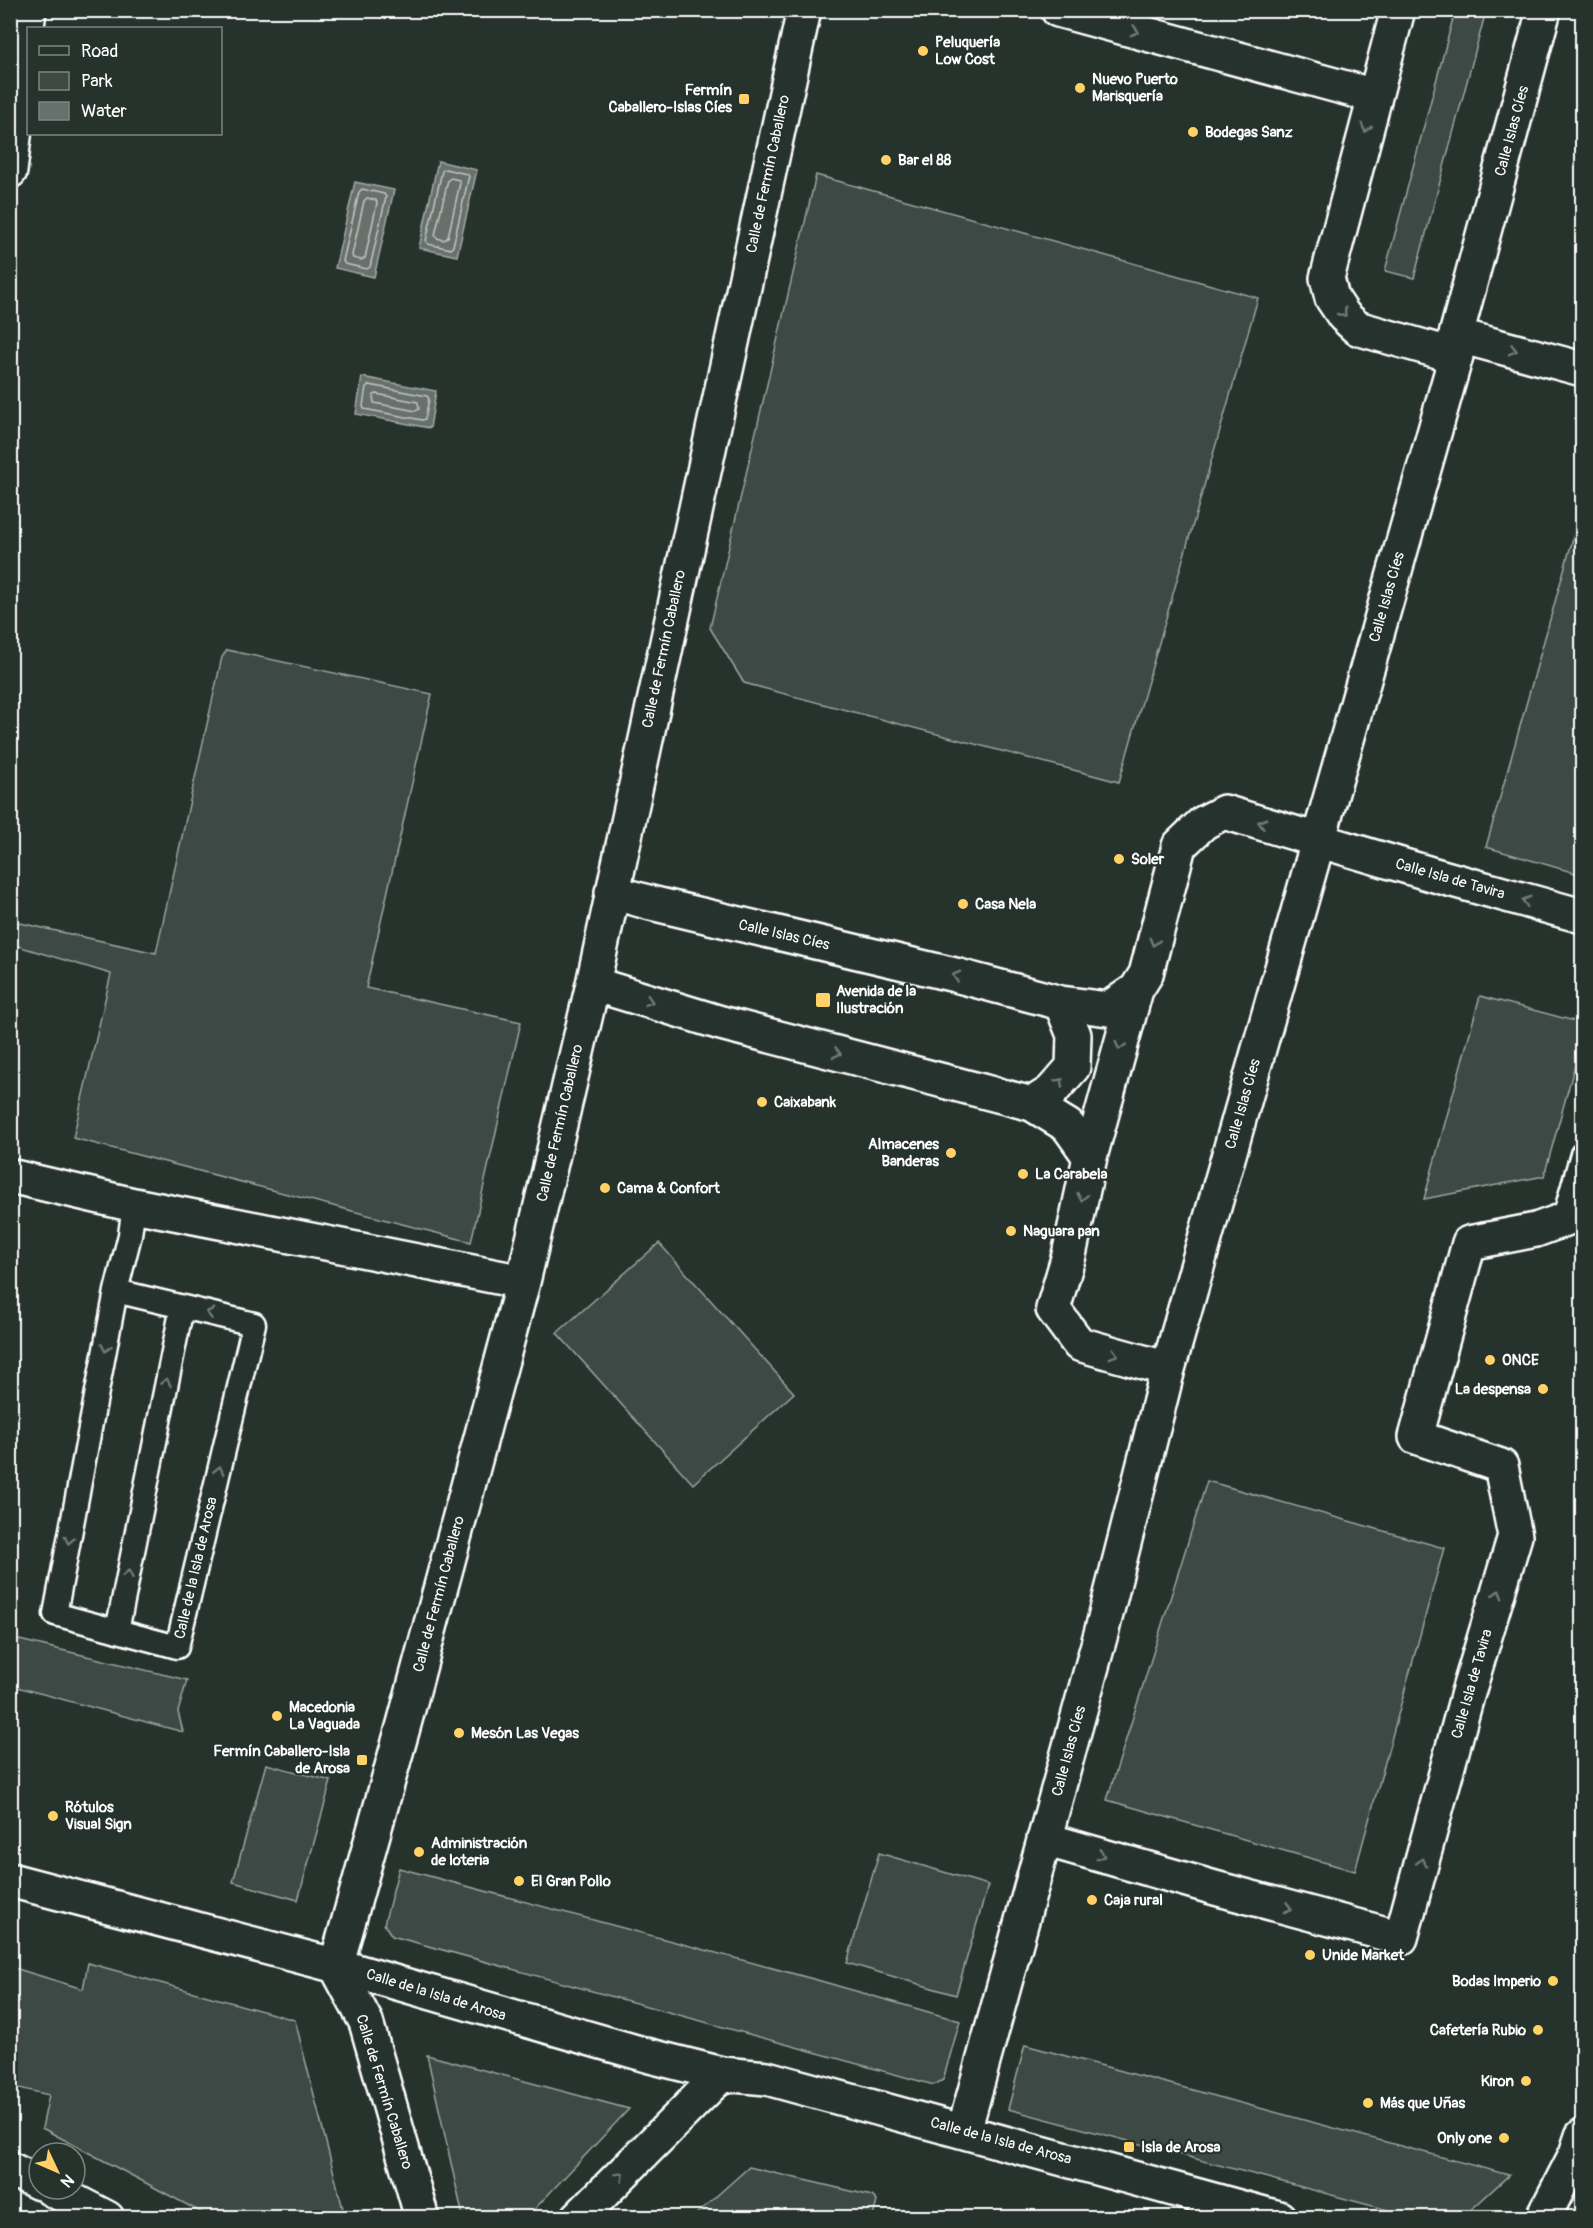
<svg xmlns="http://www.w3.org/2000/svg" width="1593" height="2228" font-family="Pangolin,sans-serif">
  <rect width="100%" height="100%" fill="#26332d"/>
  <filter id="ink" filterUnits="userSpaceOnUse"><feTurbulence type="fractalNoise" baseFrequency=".0167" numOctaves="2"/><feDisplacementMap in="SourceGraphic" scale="12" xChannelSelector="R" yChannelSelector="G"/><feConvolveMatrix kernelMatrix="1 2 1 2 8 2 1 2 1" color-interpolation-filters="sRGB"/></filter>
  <g filter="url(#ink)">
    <path fill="#3e4944" stroke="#9ea4a2" stroke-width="1.5" d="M1455 11H1486L1414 278 1385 271Z
      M816 175 1258 298 1119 782 744 683 710 628Z
      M1582 506V875L1486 847Z
      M227 650 432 694 366 988 521 1022 471 1242 73 1138 111 974 11 944V921L156 953 222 657Z
      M1480 996 1582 1023V1040L1544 1176 1424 1199Z
      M659 1243 794 1393 693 1484 557 1333Z
      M1207 1481 1444 1548 1355 1871 1107 1800Z
      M11 1638 187 1680 178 1712 183 1732 13 1686Z
      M266 1764 331 1781 298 1900 233 1882Z
      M879 1853 988 1885 956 1995 847 1963Z
      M399 1868 817 1980 960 2021 943 2080 934 2085 392 1936 384 1924Z
      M88 1963 295 2020 345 2217H210L42 2128 49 2095 11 2086V1967L83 1989Z
      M1025 2045 1509 2175 1463 2217H1414L1008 2109Z
      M427 2055 629 2109 527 2217H463Z
      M749 2167 872 2196 877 2201 873 2217H693Z"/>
    <path fill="#67706c" stroke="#a4a9a7" stroke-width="1.5" d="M438 161 477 170 457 256 419 248Z
      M355 182 394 190 374 277 335 268Z
      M362 377 436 391 430 428 356 414Z"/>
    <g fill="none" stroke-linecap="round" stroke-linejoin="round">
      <path stroke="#c2c6c4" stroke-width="1.5" d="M445 169 467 174 469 176 453 246 451 249 428 244 426 241 442 171Z
        M451 178 459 180 460 183 448 237 444 240 437 238 435 235 448 180Z
        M362 189 384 194 386 197 370 267 367 269 345 264 343 261 359 192Z
        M367 198 376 200 377 203 365 258 361 260 353 258 352 255 364 201Z
        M369 385 427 396 429 399 425 419 422 420 364 409 363 406 366 387Z
        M376 394 418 402 419 409 416 411 374 403 373 396Z"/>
      <g stroke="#fff" stroke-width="27">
        <path id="lane" d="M1563 1221 1582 1154
          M116 1291 254 1324 177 1647 55 1614 116 1291 130 1235 134 1205
          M117 1631 182 1307"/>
      </g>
      <g stroke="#fff" stroke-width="38">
        <path id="street" d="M1058 10 1375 96
          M1398 10 1327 278 1332 298 1344 316 1357 328 1456 356
          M10 171 29 10
          M1456 335 1582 369
          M593 984 721 1023 1032 1104 1051 1092 1073 1067 1074 1035 1061 1003 955 975 651 903 612 892
          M1061 1003 1108 1009 1136 990 1146 974 1179 846 1203 823 1224 812 1431 874 1582 916
          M1032 1104 1068 1126 1090 1157 1069 1255 1053 1309 1079 1344 1168 1369
          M1090 1157 1136 990
          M10 1176 134 1205 523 1282
          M1044 1839 1215 1888 1401 1938 1467 1696 1515 1536 1501 1466 1416 1437 1469 1243 1536 1230 1582 1213
          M10 1880 356 1971 650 2056 722 2074 767 2078 1279 2218
          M964 2131 1102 1630 1168 1369 1456 356V335L1544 10
          M10 2169 39 2183
          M51 2189 107 2218
          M422 2218 366 2022 336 1966 404 1724 523 1282 593 984 804 10
          M578 2218 722 2074
          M1543 2218 1576 2154 1582 2136"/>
      </g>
      <use href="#lane" stroke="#26332d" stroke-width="22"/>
      <use href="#street" stroke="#26332d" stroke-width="33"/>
    </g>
    <defs><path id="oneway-chevron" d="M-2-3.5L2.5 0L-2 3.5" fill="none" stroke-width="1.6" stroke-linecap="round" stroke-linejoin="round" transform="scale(1.5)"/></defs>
    <g stroke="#727a76">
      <use href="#oneway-chevron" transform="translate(1135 31) rotate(15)"/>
      <use href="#oneway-chevron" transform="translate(1366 128) rotate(105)"/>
      <use href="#oneway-chevron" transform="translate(1343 313) rotate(51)"/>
      <use href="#oneway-chevron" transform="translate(1513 350) rotate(15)"/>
      <use href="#oneway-chevron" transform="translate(1262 823) rotate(-164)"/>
      <use href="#oneway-chevron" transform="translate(1526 901) rotate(-164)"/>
      <use href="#oneway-chevron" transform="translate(1154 942) rotate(105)"/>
      <use href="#oneway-chevron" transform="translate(956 976) rotate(-166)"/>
      <use href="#oneway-chevron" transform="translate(649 1001) rotate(17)"/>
      <use href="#oneway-chevron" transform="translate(1120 1046) rotate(105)"/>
      <use href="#oneway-chevron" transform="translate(837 1053) rotate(15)"/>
      <use href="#oneway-chevron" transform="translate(1060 1082) rotate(-48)"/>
      <use href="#oneway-chevron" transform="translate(1082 1197) rotate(102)"/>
      <use href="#oneway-chevron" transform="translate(210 1313) rotate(-167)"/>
      <use href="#oneway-chevron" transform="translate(106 1348) rotate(101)"/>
      <use href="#oneway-chevron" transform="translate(1114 1354) rotate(16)"/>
      <use href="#oneway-chevron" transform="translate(166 1382) rotate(-79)"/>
      <use href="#oneway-chevron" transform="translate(219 1470) rotate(-77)"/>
      <use href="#oneway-chevron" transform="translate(69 1540) rotate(101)"/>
      <use href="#oneway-chevron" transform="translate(128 1574) rotate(-79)"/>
      <use href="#oneway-chevron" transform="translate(1498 1594) rotate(-73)"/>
      <use href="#oneway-chevron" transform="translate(1101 1855) rotate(16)"/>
      <use href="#oneway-chevron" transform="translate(1422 1862) rotate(-74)"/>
      <use href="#oneway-chevron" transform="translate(1288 1908) rotate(15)"/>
      <use href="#oneway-chevron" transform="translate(620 2176) rotate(-45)"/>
    </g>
  </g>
  <g fill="#ffd166" stroke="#26332d" stroke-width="2">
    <circle cx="923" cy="51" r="6"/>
    <circle cx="1080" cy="88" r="6"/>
    <rect x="738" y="93" width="12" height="12" rx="3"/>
    <circle cx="1193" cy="132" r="6"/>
    <circle cx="886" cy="160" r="6"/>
    <circle cx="1119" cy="859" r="6"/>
    <circle cx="963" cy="904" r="6"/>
    <rect x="815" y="992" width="16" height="16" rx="3"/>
    <circle cx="762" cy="1102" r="6"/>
    <circle cx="951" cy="1153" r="6"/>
    <circle cx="1023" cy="1174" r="6"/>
    <circle cx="605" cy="1188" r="6"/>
    <circle cx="1011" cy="1231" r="6"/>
    <circle cx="1490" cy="1360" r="6"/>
    <circle cx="1543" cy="1389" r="6"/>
    <circle cx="277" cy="1716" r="6"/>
    <circle cx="459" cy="1733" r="6"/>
    <rect x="356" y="1754" width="12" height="12" rx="3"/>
    <circle cx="53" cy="1816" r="6"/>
    <circle cx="419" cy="1852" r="6"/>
    <circle cx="519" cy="1881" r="6"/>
    <circle cx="1092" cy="1900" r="6"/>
    <circle cx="1310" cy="1955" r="6"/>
    <circle cx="1553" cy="1981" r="6"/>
    <circle cx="1538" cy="2030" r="6"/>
    <circle cx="1526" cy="2081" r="6"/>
    <circle cx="1368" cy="2103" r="6"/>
    <circle cx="1504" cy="2138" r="6"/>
    <rect x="1123" y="2141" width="12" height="12" rx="3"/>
  </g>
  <g text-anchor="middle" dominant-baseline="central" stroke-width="4.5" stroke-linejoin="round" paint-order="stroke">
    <g font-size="15" font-weight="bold" fill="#fff" stroke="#26332d" text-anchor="start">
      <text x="935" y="42">Peluquería<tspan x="935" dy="17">Low Cost</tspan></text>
      <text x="1092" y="79">Nuevo Puerto<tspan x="1092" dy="17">Marisquería</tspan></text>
      <text x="732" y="90" text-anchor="end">Fermín<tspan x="732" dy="17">Caballero-Islas Cíes</tspan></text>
      <text x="1205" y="132">Bodegas Sanz</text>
      <text x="898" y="160">Bar el 88</text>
      <text x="1131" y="859">Soler</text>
      <text x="975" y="904">Casa Nela</text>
      <text x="836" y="991">Avenida de la<tspan x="836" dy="17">Ilustración</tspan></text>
      <text x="774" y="1102">Caixabank</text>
      <text x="939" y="1144" text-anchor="end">Almacenes<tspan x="939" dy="17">Banderas</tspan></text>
      <text x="1035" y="1174">La Carabela</text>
      <text x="617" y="1188">Cama &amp; Confort</text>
      <text x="1023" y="1231">Naguara pan</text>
      <text x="1502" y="1360">ONCE</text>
      <text x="1531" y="1389" text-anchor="end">La despensa</text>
      <text x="289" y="1707">Macedonia<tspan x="289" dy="17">La Vaguada</tspan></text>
      <text x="471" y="1733">Mesón Las Vegas</text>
      <text x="350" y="1751" text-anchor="end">Fermín Caballero-Isla<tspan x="350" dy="17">de Arosa</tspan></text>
      <text x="65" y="1807">Rótulos<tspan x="65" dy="17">Visual Sign</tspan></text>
      <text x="431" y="1843">Administración<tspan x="431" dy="17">de loteria</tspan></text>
      <text x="531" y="1881">El Gran Pollo</text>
      <text x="1104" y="1900">Caja rural</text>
      <text x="1322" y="1955">Unide Market</text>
      <text x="1541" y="1981" text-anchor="end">Bodas Imperio</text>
      <text x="1526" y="2030" text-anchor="end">Cafetería Rubio</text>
      <text x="1514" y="2081" text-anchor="end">Kiron</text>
      <text x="1380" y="2103">Más que Uñas</text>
      <text x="1492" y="2138" text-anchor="end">Only one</text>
      <text x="1141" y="2147">Isla de Arosa</text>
    </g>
    <g font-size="15" fill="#fff" stroke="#26332d">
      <text transform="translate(1512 131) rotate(-75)">Calle Islas Cíes</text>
      <text transform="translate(768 174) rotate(-78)">Calle de Fermín Caballero</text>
      <text transform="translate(1387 597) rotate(-74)">Calle Islas Cíes</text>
      <text transform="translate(664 649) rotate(-78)">Calle de Fermín Caballero</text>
      <text transform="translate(1450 879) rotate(16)">Calle Isla de Tavira</text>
      <text transform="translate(784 935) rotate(13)">Calle Islas Cíes</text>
      <text transform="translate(1243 1104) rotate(-74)">Calle Islas Cíes</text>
      <text transform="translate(560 1123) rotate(-77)">Calle de Fermín Caballero</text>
      <text transform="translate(196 1568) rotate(-77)">Calle de la Isla de Arosa</text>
      <text transform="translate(439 1594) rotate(-75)">Calle de Fermín Caballero</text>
      <text transform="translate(1472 1684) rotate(-74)">Calle Isla de Tavira</text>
      <text transform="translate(1069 1751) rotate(-75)">Calle Islas Cíes</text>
      <text transform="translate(436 1995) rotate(17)">Calle de la Isla de Arosa</text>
      <text transform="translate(384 2092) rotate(73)">Calle de Fermín Caballero</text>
      <text transform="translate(1001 2141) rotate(15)">Calle de la Isla de Arosa</text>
    </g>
  </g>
  <rect width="1593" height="2228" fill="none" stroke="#26332d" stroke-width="36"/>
  <rect x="18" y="18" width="1557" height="2192" fill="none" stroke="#fff" stroke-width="2" filter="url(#ink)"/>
  <rect x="27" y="27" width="195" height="108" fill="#26332d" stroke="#7d8581" stroke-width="1.5"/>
  <rect x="39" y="46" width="30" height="9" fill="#26332d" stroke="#7d8581" stroke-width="1.5"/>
  <text x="81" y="57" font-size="18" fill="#ffffff">Road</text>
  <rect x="39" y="72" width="30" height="18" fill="#3e4944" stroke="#7d8581" stroke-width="1.5"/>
  <text x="81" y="87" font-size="18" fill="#ffffff">Park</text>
  <rect x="39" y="102" width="30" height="18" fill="#67706c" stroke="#7d8581" stroke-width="1.5"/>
  <text x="81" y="117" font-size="18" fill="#ffffff">Water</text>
  <g transform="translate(57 2171) rotate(134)"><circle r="28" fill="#26332d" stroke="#7d8581" stroke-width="1.5"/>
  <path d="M0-4.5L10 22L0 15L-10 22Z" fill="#ffd166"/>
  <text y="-9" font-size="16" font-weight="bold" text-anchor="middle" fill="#ffffff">N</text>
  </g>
</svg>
